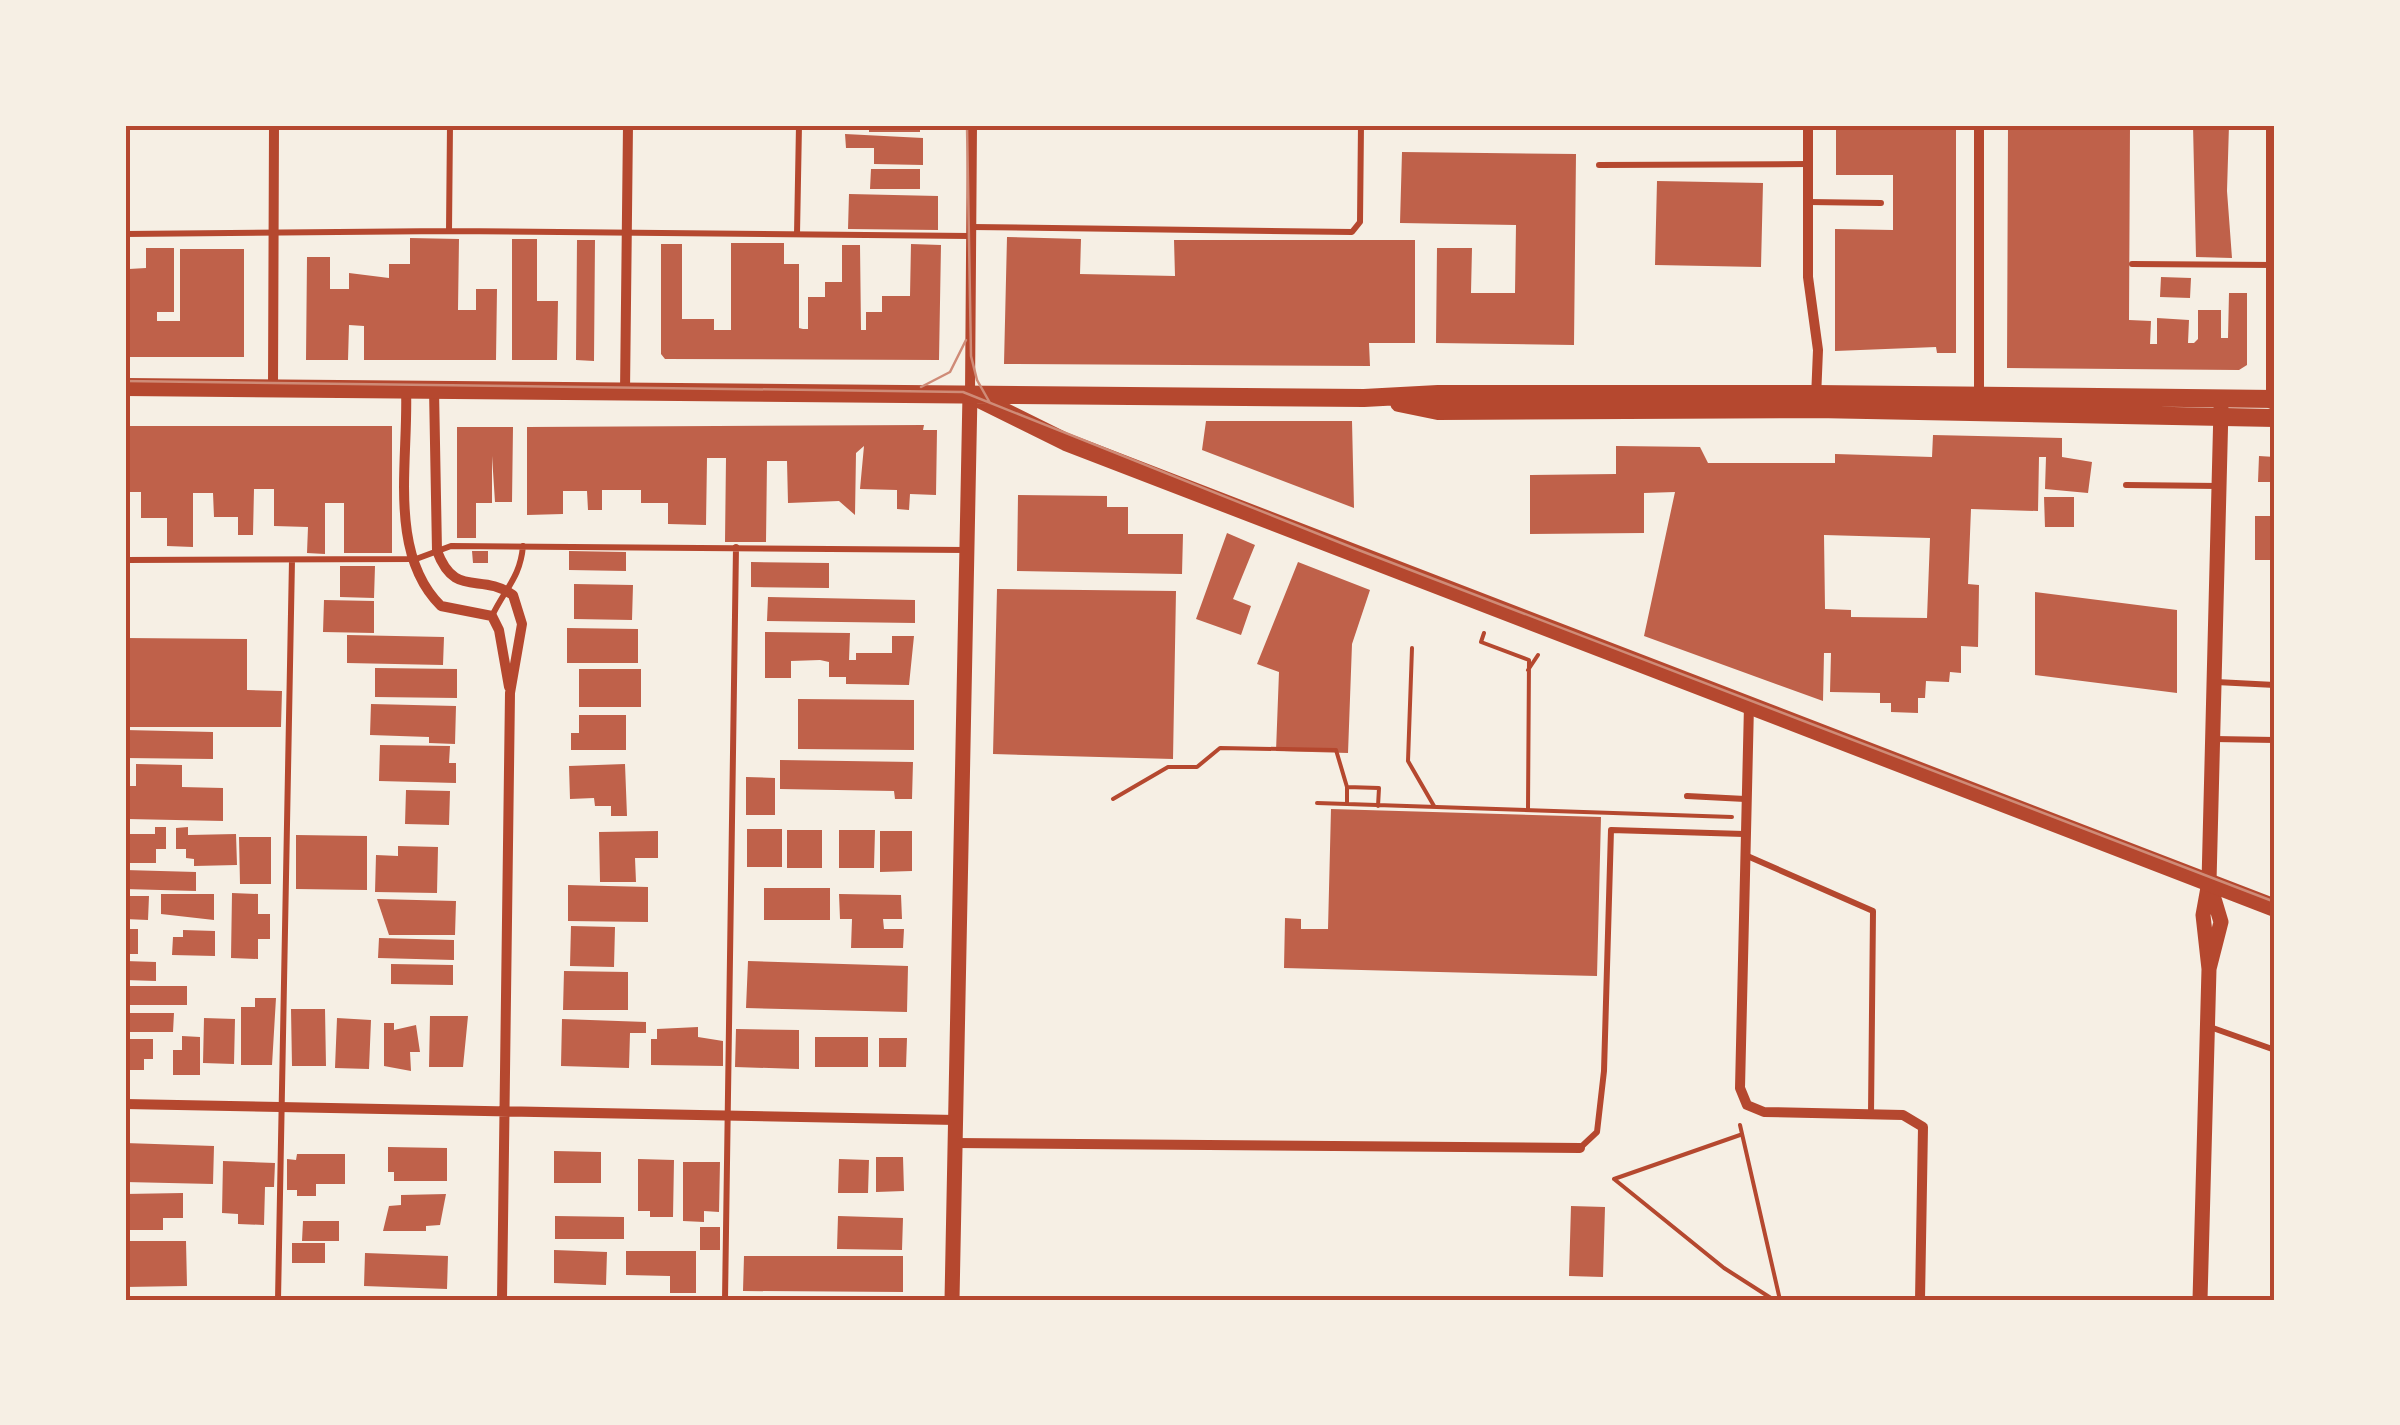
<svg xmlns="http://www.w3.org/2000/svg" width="2400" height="1425" font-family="'Roboto Condensed',sans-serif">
  <rect width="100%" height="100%" fill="#f6efe4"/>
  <path fill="#bf614a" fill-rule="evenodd" d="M869 125H920V132H869Z
    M1836 125H1956V353H1937L1936 347 1835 351V229L1893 230V175H1836Z
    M2008 125H2130L2129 320 2151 321 2150 344H2157V318L2189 320 2188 343H2194L2198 339V310H2221V338H2228L2229 293H2247V365L2239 370 2007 368Z
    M2193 125H2229L2227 191 2232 258 2196 257Z
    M845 134 923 138V165L874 164V148H846Z
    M1402 152 1576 154 1574 345 1436 343 1437 248H1472L1471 293H1515L1516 225 1400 223Z
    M871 169H920V189H870Z
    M1657 181 1763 183 1761 267 1655 265Z
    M849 194 938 196V230L848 229Z
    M1007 237 1081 239 1080 274 1175 276 1174 240H1415V343H1369L1370 366 1004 364Z
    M410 238 459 239 458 310H476V289H497L496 360H364V326L349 325 348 360H306L307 257H330V289H349V273L389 278V264H410Z
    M512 239H537V301H558L557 360H512Z
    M577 240H595L594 361 576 360Z
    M731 243H784V264H799V328L803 329H808V297H825V282H842V245H860L861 330H866V312H882V296H910L911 244 941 245 939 360 665 359 661 354V244H682V319H714V330H731Z
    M146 248H174V312H157V321H180V249H244V357H125L129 269 146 268Z
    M2161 277 2191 278 2190 298 2160 297Z
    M1206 421H1352L1354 508 1202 450Z
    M924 425 923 430H937L936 495 910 494 909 510 897 509V490L860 489 864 446 856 453 855 515 839 501 788 503 787 461H767L766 542H725L726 458H707L706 525 668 524V503H641V490H602V510H588L587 491H563V514L527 515V427Z
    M125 426H392V553H344V503H325V554L307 553 308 527 274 526V489H254L253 535H238V517H214L213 493H193V547L167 546V518H141V492H125Z
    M457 427H513L512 502H495L492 456V503H476V538H457Z
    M1933 435 2062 438V457L2092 462 2088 493 2045 489 2046 457H2039L2038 511 1971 509 1968 584 1979 585 1978 647 1961 646V673L1950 672 1949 682 1926 681 1925 698H1918V713L1891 712V703H1880V693L1830 692 1831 653H1824L1823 701 1644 636 1675 492 1644 493V533L1530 534V475L1616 474V446L1700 447 1708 463H1835V454L1932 457ZM1824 535 1930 538 1927 618 1851 617V610L1825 609Z
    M2259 456 2275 457V482H2258Z
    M1018 495 1107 496V507H1128V534H1183L1182 574 1017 571Z
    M2044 497H2074V527H2045Z
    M2255 516H2275V560H2255Z
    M1227 533 1255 545 1233 599 1251 606 1241 635 1196 619Z
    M472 551H488V563H473Z
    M569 551 626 552V571L569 570Z
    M751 562 829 563V588L751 587Z
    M1298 562 1370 590 1352 644 1348 753 1276 751 1279 672 1257 664Z
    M340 566H375L374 598 340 597Z
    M574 584 633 585 632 620 574 619Z
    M997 589 1176 591 1173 759 993 754Z
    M2035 592 2177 610V693L2035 675Z
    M768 597 915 600V623L767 621Z
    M324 600 374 601V633L323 632Z
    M567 628 638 629V663H567Z
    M765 632 850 633 849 660H856V653H892V636H914L909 685 846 684V677H829V662L820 660 791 661V678H765Z
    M347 635 444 637 443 665 347 663Z
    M125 638 247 639V690L282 691 281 727H125Z
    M375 668 457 669V698L375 697Z
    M579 669H641V707H579Z
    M798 699 914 700V750L798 749Z
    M371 704 456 706 455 744 429 743V737L370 735Z
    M579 715H626V750H571V733H579Z
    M125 730 213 732V759L126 758Z
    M380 745 450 746 449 763H456V783L379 781Z
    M780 760 913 762 912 799H895L894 791 780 789Z
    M136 764 182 765V787L223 788V821L128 819V786H136Z
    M625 764 627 816H611V806H595L594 798 570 799 569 766Z
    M746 777 775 778V815H746Z
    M406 790 450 791 449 825 405 824Z
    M1331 809 1601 817 1597 976 1284 968 1285 918 1301 919V929H1328Z
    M155 827H166V849H156V863H125V834H155Z
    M188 827V835L236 834 237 865 194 866V859L186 858V849H176V828Z
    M747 829H782V867H747Z
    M787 830H822V868H787Z
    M839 830H875L874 868H839Z
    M658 831V858H635L636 882H600L599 832Z
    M880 831H912V871L880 872Z
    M296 835 367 836V890L296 889Z
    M239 837H271V884H240Z
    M398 846 438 847 437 893 375 892 376 855 398 856Z
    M125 870 196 872V891L125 889Z
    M568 885 648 887V922L568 921Z
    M764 888H830V920H764Z
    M232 893 258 894V914H270V939H258V959L231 958Z
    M161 894H214V920L161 914Z
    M839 894 901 895 902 919H883L884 929H904L903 948H851L852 919H840Z
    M125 896H149L148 920 125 919Z
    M377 899 456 901 455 935H389Z
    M571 926 615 927 614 967 570 966Z
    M125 929H138V954H125Z
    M183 930 215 931V956L172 955 173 937H183Z
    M379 938 454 940V960L378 958Z
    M125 961 156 962V981L125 980Z
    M748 961 908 966 907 1012 746 1008Z
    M391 964 453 965V985L391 984Z
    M564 971 628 972V1010H563Z
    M125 986H187V1005H125Z
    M255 998H276L272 1065H241V1007H255Z
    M291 1009H325L326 1066H292Z
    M125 1013H174L173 1032H125Z
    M430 1016H468L463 1067H429Z
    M204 1018 235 1019 234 1064 203 1063Z
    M337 1018 371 1020 369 1069 335 1068Z
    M562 1019 646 1022V1033H630L629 1068 561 1066Z
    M384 1023H394V1030L416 1025 420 1052H410L411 1071 384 1066Z
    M698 1027V1037L723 1041V1066L651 1065V1039H657V1029Z
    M736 1029 799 1030V1069L735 1067Z
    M182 1036 200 1037V1075H173V1050H182Z
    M815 1037H868V1067H815Z
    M879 1038H907L906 1067H879Z
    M125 1039H153V1059H144V1070H125Z
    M125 1143 214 1146 213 1184 125 1182Z
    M388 1147 447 1148V1181H394V1172H388Z
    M554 1151 601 1152V1183H554Z
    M297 1154H345V1184H316V1196H297V1190H287V1159L296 1160Z
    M876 1157H903L904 1191 876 1192Z
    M638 1159 674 1160 673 1217H650V1211H638Z
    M839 1159 869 1160 868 1193H838Z
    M223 1161 275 1163 274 1187H265L264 1225 238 1224V1214L222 1213Z
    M683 1162H720L719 1212 704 1211V1222L683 1221Z
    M183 1193V1218H163V1230H125V1194Z
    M446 1194 440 1225 426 1226V1231H383L389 1206 401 1205V1195Z
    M1571 1206 1605 1207 1603 1277 1569 1276Z
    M555 1216 624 1217V1239H555Z
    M838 1216 903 1218 902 1250 837 1249Z
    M303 1221H339V1241H302Z
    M700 1227H720V1250H700Z
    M125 1241H186L187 1286 125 1287Z
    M292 1243H325V1263H292Z
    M554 1250 607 1252 606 1285 554 1283Z
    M626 1251H696V1293H670V1276L626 1275Z
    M365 1253 448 1256 447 1289 364 1286Z
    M744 1256H903V1292L743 1291Z
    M125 1296H196V1300H125Z"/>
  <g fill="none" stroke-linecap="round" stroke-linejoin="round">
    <path stroke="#b5482f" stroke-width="4" d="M1484 633 1481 642 1529 660 1528 810
      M1412 648 1408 761 1434 806
      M1528 670 1538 655
      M1347 787 1379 788 1378 806
      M1113 799 1168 767H1197L1220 748 1336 750 1347 787V804
      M1317 803 1732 817
      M1740 1125 1780 1300
      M1614 1179 1724 1268 1774 1300
      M1614 1179 1740 1135"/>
    <path stroke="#b5482f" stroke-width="6" d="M450 125 449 231 970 236
      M1599 165 1808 164
      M1809 202 1881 203
      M972 227 1352 232 1360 222 1361 125
      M125 234 449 231
      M797 234 799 125
      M2132 264 2274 265
      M2126 485 2219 486
      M125 560 416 559 451 546 966 550
      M492 616C506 587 520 578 523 546
      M2216 682 2275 685
      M2214 739 2275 740
      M1687 796 1745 799
      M1745 855 1873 911 1871 1114
      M2210 1027 2275 1050
      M1581 1147 1597 1132 1604 1071 1611 830 1744 834
      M278 1300 292 560
      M725 1300 736 547"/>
    <path stroke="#b5482f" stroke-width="10" d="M1808 125V277L1818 350 1816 398
      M2271 125V404
      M273 388 274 125
      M406 389C409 459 387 553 441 606L492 616 499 630 509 687
      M434 389 437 551C455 599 480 572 513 595L522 624 510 693 502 1300
      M625 392 628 125
      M970 394 972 125
      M1979 399V125
      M1749 705 1740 1088 1747 1105 1764 1112 1903 1115 1923 1127 1920 1300
      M125 1104 956 1120
      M955 1143 1580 1148"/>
    <path stroke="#b5482f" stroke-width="15" d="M2209 969 2203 915 2209 882 2221 408
      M952 1300 970 394
      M2200 1300 2209 969 2221 922 2209 882"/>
    <path stroke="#b5482f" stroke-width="18" d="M125 387 1364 398 1438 394H1816L2275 399
      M975 397 1066 442 2275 908
      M1399 403 1438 411 1816 409 2275 418"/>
    <path stroke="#cf8b77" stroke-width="2.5" d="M967 125 971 356 977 380 990 403
      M125 381 963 392 1356 549 2275 902
      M921 387 950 372 966 340"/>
  </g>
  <rect width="2400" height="1425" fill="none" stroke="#f6efe4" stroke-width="255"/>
  <rect x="128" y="128" width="2144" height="1170" fill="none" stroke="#b5482f" stroke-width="4"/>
</svg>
